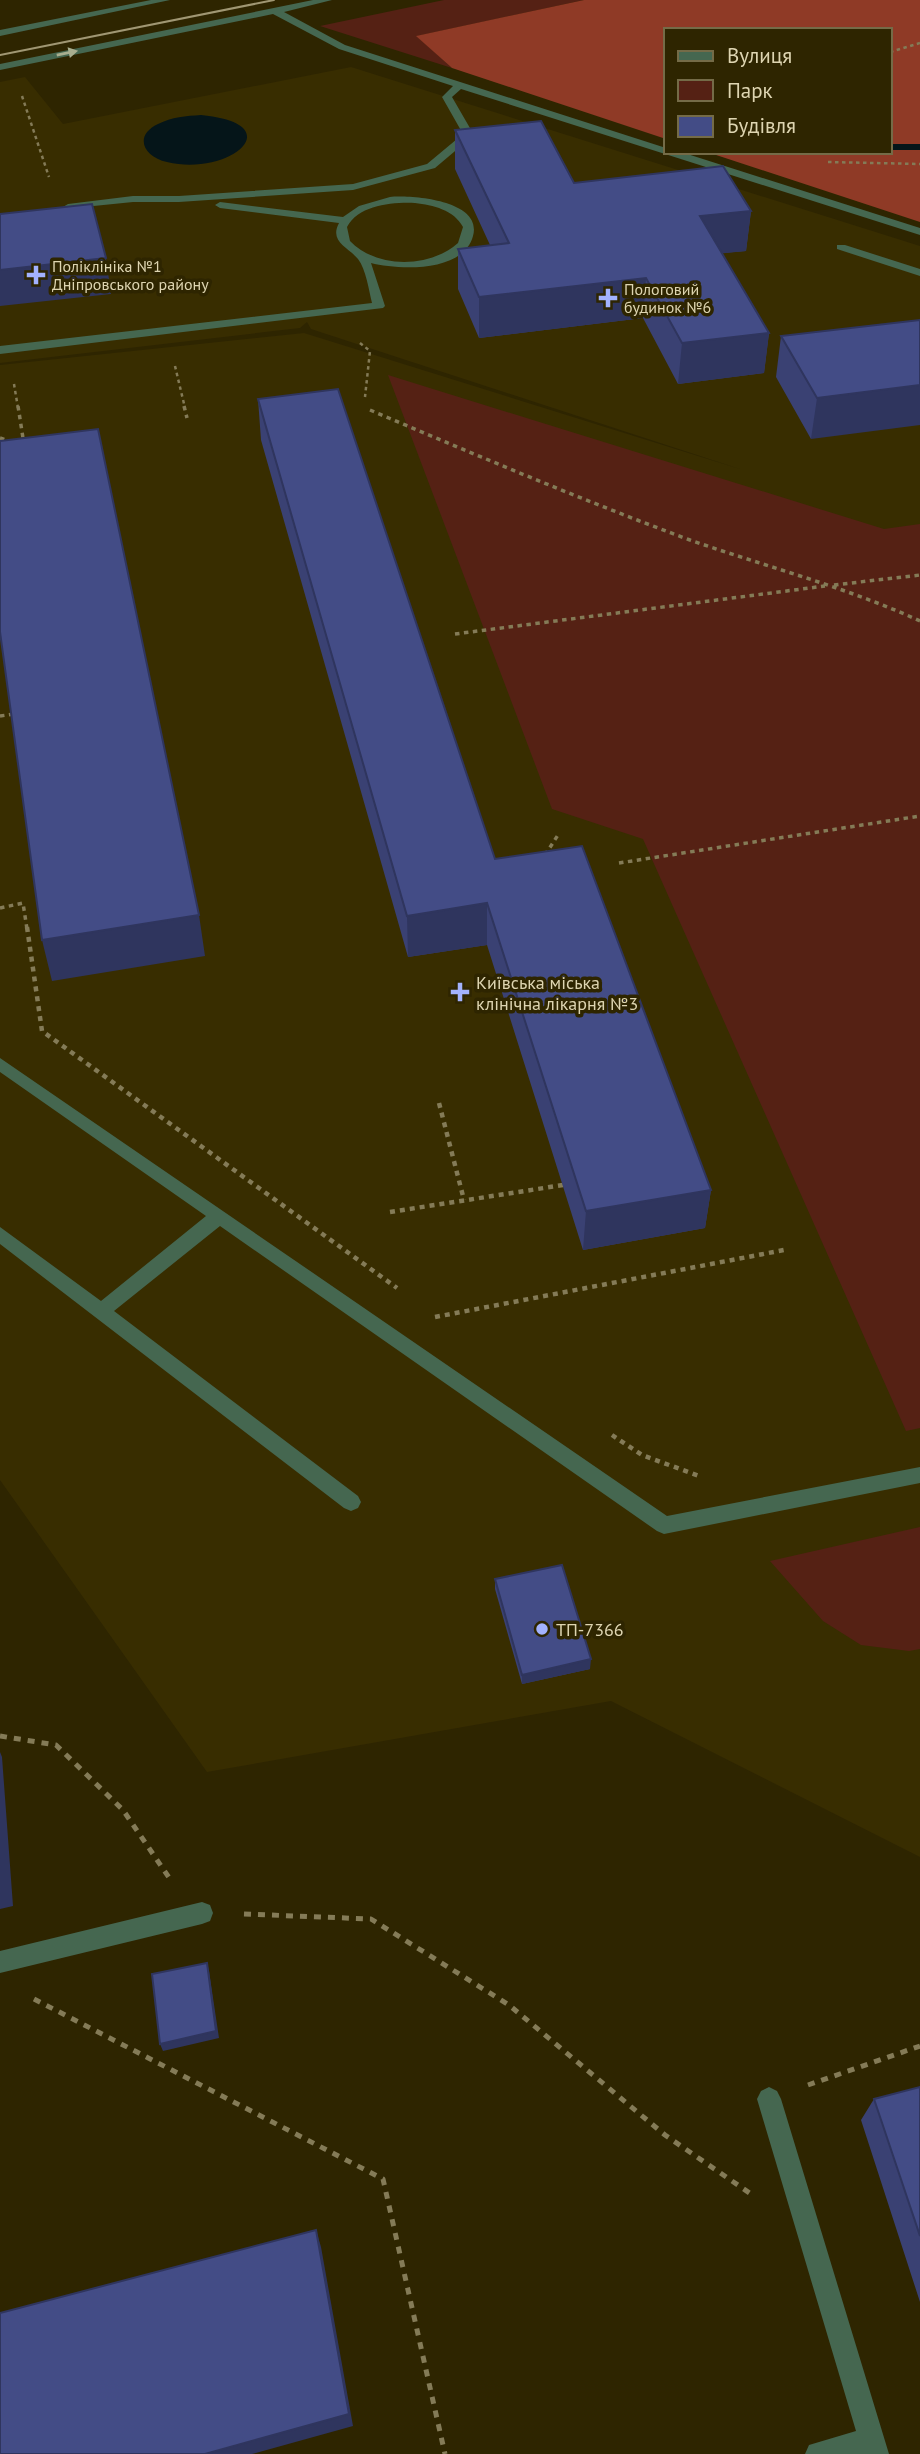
<svg xmlns="http://www.w3.org/2000/svg" width="920" height="2454" font-family="'PT Sans',sans-serif">
  <rect width="100%" height="100%" fill="#2e2500"/>
  <path fill="#382d00" d="M351 67 920 246V1857L611 1701 207 1772 0 1480V365L304 333 743 470 311 329 307 322 300 328 0 363V82L25 77 63 124Z"/>
  <path fill="#552114" d="M444 0H584L417 36 452 68 320 26Z
    M388 375 884 529 920 524V1428L906 1431 643 839 552 809Z
    M920 1527V1649L909 1651 861 1645 823 1621 770 1561Z"/>
  <path fill="#8f3a26" d="M584 0H920V222L707 152H890V30H666V139L452 68 416 36Z"/>
  <path fill="#051519" d="M201 115C293 124 229 177 167 162 144 157 133 136 158 124 172 117 186 116 201 115Z"/>
  <g fill="none" stroke-linecap="round" stroke-linejoin="round">
    <path fill="#051519" fill-rule="evenodd" d="M890 144H920V150H890Z"/>
    <path stroke="#847b57" stroke-width="2.5" stroke-dasharray="3.5 3.5" stroke-linecap="butt" d="M890 52 920 43
      M22 96 49 177
      M828 162 920 164
      M360 343 370 351 365 397
      M175 366 185 408
      M14 384 18 408"/>
    <path stroke="#847b57" stroke-width="3.5" stroke-dasharray="4.5 4.5" stroke-linecap="butt" d="M18 406 23 438
      M184 406 187 418
      M370 410C476 455 582 500 690 540 767 567 846 587 920 621
      M0 438 6 440
      M834 585 920 575
      M455 634 825 586
      M0 716 14 714
      M545 855 558 835
      M619 863 920 816
      M0 908 23 903 27 929"/>
    <path stroke="#847b57" stroke-width="4.5" stroke-dasharray="5 5" stroke-linecap="butt" d="M27 927 42 1031 397 1288
      M439 1103 464 1200
      M390 1212 563 1185
      M435 1317 784 1250
      M612 1435 642 1455 699 1476"/>
    <path stroke="#847b57" stroke-width="5" stroke-dasharray="7 7" stroke-linecap="butt" d="M0 1736 56 1745 123 1810 170 1879
      M244 1914 371 1919 509 2005 665 2135 751 2194
      M34 1999 383 2179 445 2454
      M808 2085 920 2046"/>
    <path fill="#456750" fill-rule="evenodd" d="M151 0H170L0 36V30Z
      M313 0H332L284 12 345 45 666 148V152H681L920 228V235L461 89 452 97 474 135 435 168 353 190 179 202H133L64 209 63 207 68 204 133 196H179L353 184 427 164 463 134 442 97 453 86 339 49 273 14 0 70V64Z
      M390 197C411 195 483 200 473 236 463 273 399 270 371 263L385 306 383 308 0 354V346L372 303C369 291 366 269 358 259 348 247 329 242 339 223L220 208 215 205 220 202 343 217 359 206ZM415 203C433 205 454 210 463 227L458 243C430 268 377 269 350 241L347 227C359 205 392 202 415 203Z
      M837 245H845L920 269V276L837 249Z
      M0 1058 667 1516 920 1467V1483L664 1534 657 1531 220 1226 114 1311 358 1496 361 1502 358 1508 351 1511 344 1508 0 1244V1227L101 1301 206 1216 0 1072Z
      M202 1902 210 1905 213 1913 210 1921 202 1924 0 1973V1951Z
      M769 2087 777 2091 781 2099 889 2454H805L809 2445 856 2431 757 2099 761 2091Z"/>
    <path stroke="#a09773" stroke-width="2" d="M0 55 274 0"/>
  </g>
  <path fill="#3a4173" d="M455 130 574 183 751 211 746 251 722 253 769 333 764 373 678 384 643 318 479 338 458 289V249L490 245 455 169Z
    M920 320 811 439 776 377 781 336Z
    M258 399 495 859 711 1190 705 1228 583 1250 487 945 408 957 261 440Z
    M495 1579 590 1669 522 1684 495 1589Z
    M920 2087V2302L861 2120 874 2099Z"/>
  <path fill="#2f355e" d="M751 211 746 251 696 256 700 216Z
    M106 258 111 294 0 306V270Z
    M646 278 643 318 479 338V297Z
    M769 333 764 373 678 384 682 343Z
    M920 385V425L811 439 817 398Z
    M487 903V945L408 957 407 916Z
    M199 915 205 956 52 981 42 940Z
    M711 1190 705 1228 583 1250 586 1211Z
    M591 1659 590 1669 522 1684V1675Z
    M0 1752 2 1757 13 1906 0 1909Z
    M207 1963 209 1971 219 2038 163 2051 160 2044Z
    M316 2230 321 2247 353 2426 252 2454H205Z"/>
  <path fill="#434c86" stroke="#2f355e" stroke-width="2" d="M541 121 574 183 723 166 751 211 700 216 769 333 682 343 646 278 479 297 458 249 509 243 455 130Z
    M92 204 106 258 0 270V214Z
    M920 320V385L817 398 781 336Z
    M338 389 495 859 582 846 711 1190 586 1211 487 903 407 916 258 399Z
    M98 429 199 915 42 940 0 632V441Z
    M562 1565 591 1659 522 1675 495 1579Z
    M207 1963 216 2031 160 2044 152 1974Z
    M920 2087V2236L874 2099Z
    M316 2230 349 2414 205 2454H0V2313Z"/>
  <defs><path id="oneway-solid" d="M-6-.8H1V-3.2L6.5 0L1 3.2V.8H-6Z" transform="scale(1.75)"/></defs>
  <use fill="#a8ae8f" href="#oneway-solid" transform="translate(67 53) rotate(-12)"/>
  <g fill="#a3b2fd" stroke="#2e2500" stroke-width="2.5">
    <path d="M32.5 264.5h7v7h7v7h-7v7h-7v-7h-7v-7h7z"/>
    <path d="M604.5 287.5h7v7h7v7h-7v7h-7v-7h-7v-7h7z"/>
    <path d="M456.5 981.5h7v7h7v7h-7v7h-7v-7h-7v-7h7z"/>
    <circle cx="542" cy="1629" r="7"/>
  </g>
  <g text-anchor="middle" dominant-baseline="central" stroke-width="7" stroke-linejoin="round" paint-order="stroke">
    <g font-size="16" fill="#ded5b1" stroke="#2e2500" text-anchor="start">
      <text x="52" y="266">Поліклініка №1<tspan x="52" dy="18">Дніпровського району</tspan></text>
      <text x="624" y="289">Пологовий<tspan x="624" dy="18">будинок №6</tspan></text>
    </g>
    <g font-size="18" fill="#ded5b1" stroke="#2e2500" text-anchor="start">
      <text x="476" y="982">Київська міська<tspan x="476" dy="21">клінічна лікарня №3</tspan></text>
      <text x="556" y="1629">ТП-7366</text>
    </g>
  </g>
  <rect x="664" y="28" width="228" height="126" fill="#2e2500" stroke="#746b47" stroke-width="2"/>
  <rect x="678" y="51" width="35" height="10" fill="#456750" stroke="#746b47" stroke-width="2"/>
  <text x="727" y="63" font-size="21" fill="#ded5b1">Вулиця</text>
  <rect x="678" y="80" width="35" height="21" fill="#552114" stroke="#746b47" stroke-width="2"/>
  <text x="727" y="98" font-size="21" fill="#ded5b1">Парк</text>
  <rect x="678" y="116" width="35" height="21" fill="#434c86" stroke="#746b47" stroke-width="2"/>
  <text x="727" y="133" font-size="21" fill="#ded5b1">Будівля</text>
</svg>
